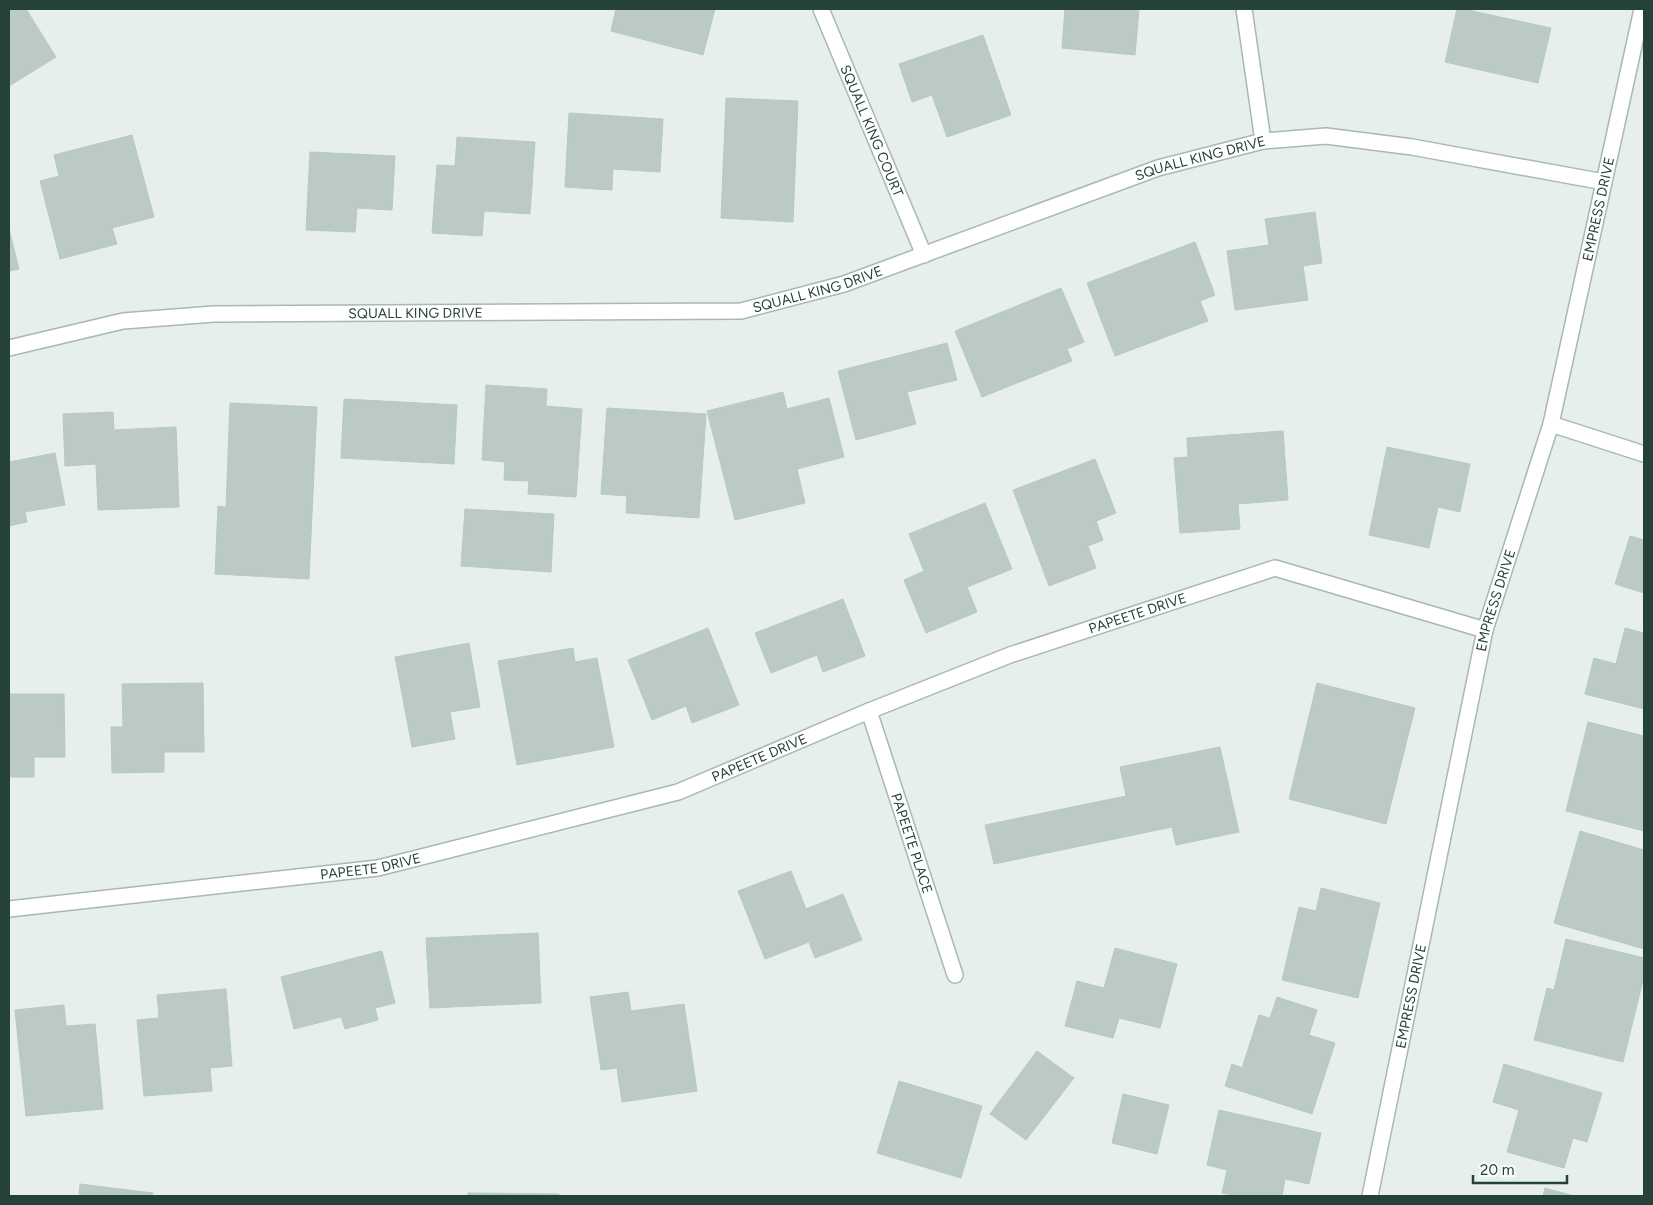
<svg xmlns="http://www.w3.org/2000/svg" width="1653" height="1205" font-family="Figtree,sans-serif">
  <rect width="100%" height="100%" fill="#e6efeb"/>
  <path fill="#bbcac4" stroke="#b8c9c2" d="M9 9H26L56 57 9 86Z
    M616 9H715L703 55 611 31Z
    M1065 9H1139L1135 55 1062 48Z
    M1457 9H1463L1551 28 1538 83 1445 62Z
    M983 35 1011 115 947 137 932 95 912 102 899 64Z
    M726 98 798 101 793 222 721 218Z
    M569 113 663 119 660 172 613 169 612 190 565 187Z
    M132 135 154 217 112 228 117 244 60 259 40 181 59 176 54 155Z
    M457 137 535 142 530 214 484 211 482 236 432 233 437 165 455 166Z
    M310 152 395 156 392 210 357 208 355 232 306 230Z
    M1315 212 1322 263 1303 266 1308 300 1235 310 1227 251 1269 245 1265 219Z
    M9 229 19 269 9 271Z
    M1195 242 1215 295 1200 301 1208 321 1115 356 1087 283Z
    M1061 288 1084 342 1067 349 1072 361 982 397 955 331Z
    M947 343 957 380 907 392 916 424 856 440 838 371Z
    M486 385 547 389 546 406 582 409 576 497 528 494 529 481 504 480 505 462 482 460Z
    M783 392 787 409 829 398 844 457 797 469 805 503 735 520 707 411Z
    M344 399 457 405 454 464 341 458Z
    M230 403 317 407 309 579 215 574 218 506 226 507Z
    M607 408 706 414 699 518 626 513 627 496 601 494Z
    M113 412 114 430 176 427 179 507 98 510 96 464 65 466 63 414Z
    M1283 431 1288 500 1238 504 1240 529 1180 533 1174 458 1188 457 1187 438Z
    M1387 447 1470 464 1460 512 1438 507 1429 548 1369 535Z
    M55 453 65 505 25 512 27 522 9 526V462Z
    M1095 459 1116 513 1096 521 1103 540 1088 546 1096 568 1049 586 1013 490Z
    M985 503 1012 569 967 587 977 612 926 633 904 580 924 571 909 534Z
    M465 509 554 514 551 572 461 566Z
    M1630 536 1644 540V593L1615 584Z
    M843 599 865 656 823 672 817 655 771 673 755 633Z
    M708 628 739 705 692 723 686 706 652 720 628 660Z
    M1625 628 1644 633V709L1585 694 1594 658 1616 664Z
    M469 643 480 707 450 712 455 739 412 747 395 657Z
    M573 648 575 662 597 658 614 747 517 765 498 661Z
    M203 683 204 752H164V772L112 773 111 727H123L122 684Z
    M1317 683 1415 708 1386 824 1289 799Z
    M9 694H64L65 757H34V777H9Z
    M1588 722 1644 736V831L1566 811Z
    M1220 747 1239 832 1176 845 1172 827 994 864 985 825 1126 796 1120 767Z
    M1580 831 1644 850V949L1554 923Z
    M791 871 806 909 843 894 862 940 815 958 809 942 765 959 738 891Z
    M1321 888 1380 903 1358 998 1282 980 1299 907 1316 911Z
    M538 933 541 1003 430 1008 426 938Z
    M1566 939 1644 958V976L1623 1062 1534 1040 1547 988 1554 990Z
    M1115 948 1177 964 1160 1028 1119 1018 1113 1038 1065 1026 1077 981 1104 988Z
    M382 951 395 1003 375 1008 378 1020 345 1029 341 1017 294 1029 281 977Z
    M226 989 232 1066 210 1068 212 1091 144 1096 137 1020 159 1018 157 995Z
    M628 992 631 1011 684 1004 697 1091 622 1102 617 1068 601 1070 590 997Z
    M1277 997 1317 1010 1309 1035 1335 1043 1312 1114 1225 1086 1232 1064 1242 1068 1259 1015 1270 1018Z
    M64 1005 66 1026 95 1024 103 1109 26 1116 15 1010Z
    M1037 1051 1074 1078 1026 1140 990 1114Z
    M1504 1064 1602 1093 1587 1142 1573 1138 1564 1168 1507 1152 1519 1110 1493 1102Z
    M899 1081 982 1106 961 1178 877 1153Z
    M1123 1094 1169 1105 1157 1154 1112 1143Z
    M1219 1110 1321 1133 1309 1184 1285 1179 1282 1196H1237L1222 1193 1227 1170 1207 1165Z
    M80 1184 153 1193 152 1196H79Z
    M1545 1188 1574 1196H1543Z
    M468 1193 559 1194V1196H468Z"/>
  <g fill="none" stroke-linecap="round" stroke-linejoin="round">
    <g stroke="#a8b8b2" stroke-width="18">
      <g id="minor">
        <path id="s1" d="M821 9 924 255"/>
        <path d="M1244 9 1263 141"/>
        <path id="s2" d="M9 348 123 321 214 314 741 311 844 284 1158 168 1263 141 1326 136 1412 147 1604 182"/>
        <path d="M1551 424 1644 454"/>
        <path id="s3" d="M869 711 955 975"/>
        <path id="s4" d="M9 909 378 868 678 792 869 711 1010 655 1275 568 1485 630"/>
        <path id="s5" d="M1370 1196 1485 630 1551 424 1642 9"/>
      </g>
    </g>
    <use href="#minor" stroke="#fff" stroke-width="15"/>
  </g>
  <g text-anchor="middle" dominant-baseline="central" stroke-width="4.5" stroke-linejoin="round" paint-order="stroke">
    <g font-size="14" fill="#24423a" stroke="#f7fbf9">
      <text stroke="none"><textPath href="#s1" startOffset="132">SQUALL KING COURT</textPath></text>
      <text stroke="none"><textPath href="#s2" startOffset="1220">SQUALL KING DRIVE</textPath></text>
      <text stroke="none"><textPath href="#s5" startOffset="1014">EMPRESS DRIVE</textPath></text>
      <text stroke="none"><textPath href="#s2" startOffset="815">SQUALL KING DRIVE</textPath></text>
      <text stroke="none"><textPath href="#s2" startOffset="410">SQUALL KING DRIVE</textPath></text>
      <text stroke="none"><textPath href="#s5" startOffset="609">EMPRESS DRIVE</textPath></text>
      <text stroke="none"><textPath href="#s4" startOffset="1174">PAPEETE DRIVE</textPath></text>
      <text stroke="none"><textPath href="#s4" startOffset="769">PAPEETE DRIVE</textPath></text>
      <text stroke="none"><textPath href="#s3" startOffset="139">PAPEETE PLACE</textPath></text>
      <text stroke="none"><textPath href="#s4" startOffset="364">PAPEETE DRIVE</textPath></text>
      <text stroke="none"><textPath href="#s5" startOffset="204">EMPRESS DRIVE</textPath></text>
    </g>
  </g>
  <rect width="1653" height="1205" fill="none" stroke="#24423a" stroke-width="20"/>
  <path d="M1473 1175v8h94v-8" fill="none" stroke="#24423a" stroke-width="2.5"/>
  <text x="1480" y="1175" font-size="15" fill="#24423a" stroke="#f7fbf9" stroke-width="4" paint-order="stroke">20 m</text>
</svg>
